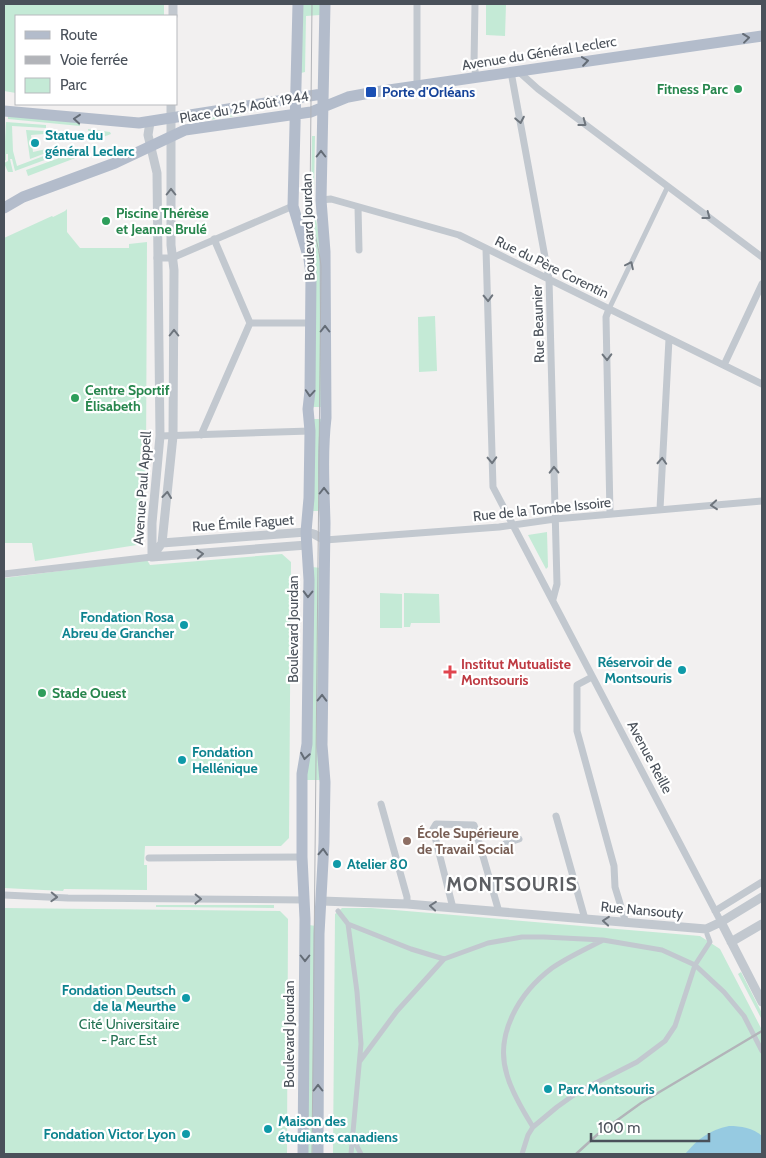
<svg xmlns="http://www.w3.org/2000/svg" width="766" height="1158" font-family="Cabin,sans-serif">
  <rect width="100%" height="100%" fill="#f2f0f0"/>
  <path fill="#c4ead6" d="M4 4H164V16H16V93L4 91Z
    M303 4H321L320 15 306 16 305 72 301 73Z
    M486 4H506L505 36 486 35Z
    M242 112V115L189 123V121Z
    M8 115 80 122V126L8 119Z
    M6 122 46 125V128L12 126 13 151 17 166 49 154 50 158 15 171 12 159H10L13 172H8L4 163 8 161V154H6V160L4 161Z
    M88 129 110 132 111 134 90 142Z
    M26 130 44 131V134L31 135 33 152 46 149V153L30 159Z
    M312 136H315L314 194H311Z
    M84 149 86 154 28 176 26 170Z
    M67 209V232L80 248H129V244L147 242 146 467 137 545 35 561 32 543H4V238L52 216 53 217 65 211Z
    M316 219 321 246V407H313L314 272 301 224Z
    M435 316 437 371 419 372 418 317Z
    M313 419H321L320 511H312Z
    M547 532 548 567 546 569 528 535Z
    M282 554 291 562 289 838 281 846H145L144 865H147V890L64 889 63 891 4 888V578L147 560 150 565Z
    M312 567 321 568 322 780H306Z
    M380 593 402 594V628H380Z
    M404 593 439 594 440 623H411L410 627H404Z
    M156 905H274V908L156 907Z
    M4 908 280 911 288 919 287 1154H4Z
    M342 908H371L700 936 720 949 762 1030V1154H333L335 914Z
    M309 925 316 926 314 1154H307Z
    M741 972 762 1013 761 1018 738 974Z"/>
  <path fill="#96cae1" d="M729 1126C741 1126 753 1128 762 1136V1154H685C698 1139 709 1130 729 1126Z"/>
  <g fill="none" stroke-linecap="round" stroke-linejoin="round">
    <path stroke="#c2c8cf" stroke-width="5" d="M609 309 668 186
      M338 911 348 924 357 992 361 1044 351 1154
      M348 924 411 949 444 959 488 943 522 937H544L603 940 662 950 695 965 724 992 744 1016 762 1051
      M360 1061 397 1011 444 959
      M533 1127C523 1111 512 1093 507 1075 494 1034 520 992 552 968 568 957 586 949 603 940
      M353 1139 361 1154
      M522 1154 528 1135 533 1127 557 1107 578 1092 637 1062 665 1041 675 1026 695 965 710 942 707 934"/>
    <path stroke="#c2c8cf" stroke-width="7" d="M417 4V86
      M475 4 474 64 476 77
      M518 71 538 89 762 257
      M511 72 549 279 557 584 553 599
      M321 200 331 199 459 235 762 384
      M358 207 359 250
      M486 249 493 487 721 922
      M157 258H172L293 206
      M609 309 606 317 610 514
      M250 323H311
      M724 365 762 284
      M201 435 250 323 214 239
      M160 436 310 431
      M660 509 669 339
      M325 540 499 527 555 519 762 501
      M4 574 152 557
      M592 677 577 685V731L614 866 615 887 626 923
      M381 804 407 897V904
      M556 816 585 919
      M506 843 519 839
      M149 858 302 857
      M4 895 68 898 304 900
      M453 908 433 829 436 824 474 825 499 912
      M715 911 762 882"/>
    <path stroke="#c2c8cf" stroke-width="9" d="M173 4V16
      M150 122 148 135 157 173 160 436 152 523V557
      M162 543 306 532 314 534 325 540
      M152 557 162 543 173 436 174 270 171 245V104
      M152 557 307 545
      M321 901 407 904 706 929 721 922 762 897
      M721 922 762 1002
      M731 942 762 924"/>
    <path stroke="#b3bccb" stroke-width="11" d="M298 4 293 206 309 259 311 274 310 391 308 409 310 431 309 498 306 532 309 580 307 744 302 774V857L305 919 303 1154
      M4 111 139 123 322 94
      M4 208 23 197 115 163 185 130 311 112 348 97 375 92 762 36
      M318 1154 319 934 324 843 325 782 322 745 325 523C324 488 322 453 326 418L325 252 321 200 325 4"/>
    <path stroke="#b2b4b9" stroke-width="1" d="M312 4 310 203C311 225 319 245 321 266L312 1154"/>
    <path stroke="#b2b4b9" stroke-width="2.5" d="M576 1154 598 1134 641 1103 762 1031"/>
  </g>
  <defs><path id="oneway-chevron" d="M-2-3.5L2.5 0L-2 3.5" fill="none" stroke-width="1.6" stroke-linecap="round" stroke-linejoin="round" transform="scale(1.25)"/></defs>
  <g stroke="#646c76">
    <use href="#oneway-chevron" transform="translate(746 38) rotate(-7)"/>
    <use href="#oneway-chevron" transform="translate(585 61) rotate(-8)"/>
    <use href="#oneway-chevron" transform="translate(77 119) rotate(-175)"/>
    <use href="#oneway-chevron" transform="translate(321 154) rotate(-90)"/>
    <use href="#oneway-chevron" transform="translate(325 329) rotate(-90)"/>
    <use href="#oneway-chevron" transform="translate(310 393) rotate(94)"/>
    <use href="#oneway-chevron" transform="translate(324 491) rotate(-90)"/>
    <use href="#oneway-chevron" transform="translate(308 594) rotate(91)"/>
    <use href="#oneway-chevron" transform="translate(322 698) rotate(-89)"/>
    <use href="#oneway-chevron" transform="translate(305 756) rotate(99)"/>
    <use href="#oneway-chevron" transform="translate(323 852) rotate(-87)"/>
    <use href="#oneway-chevron" transform="translate(305 958) rotate(90)"/>
    <use href="#oneway-chevron" transform="translate(318 1088) rotate(-90)"/>
  </g>
  <g stroke="#6e757d">
    <use href="#oneway-chevron" transform="translate(520 120) rotate(79)"/>
    <use href="#oneway-chevron" transform="translate(583 123) rotate(37)"/>
    <use href="#oneway-chevron" transform="translate(171 192) rotate(-90)"/>
    <use href="#oneway-chevron" transform="translate(707 216) rotate(37)"/>
    <use href="#oneway-chevron" transform="translate(630 265) rotate(-64)"/>
    <use href="#oneway-chevron" transform="translate(488 298) rotate(88)"/>
    <use href="#oneway-chevron" transform="translate(174 333) rotate(-90)"/>
    <use href="#oneway-chevron" transform="translate(607 357) rotate(89)"/>
    <use href="#oneway-chevron" transform="translate(492 460) rotate(88)"/>
    <use href="#oneway-chevron" transform="translate(662 461) rotate(-87)"/>
    <use href="#oneway-chevron" transform="translate(554 470) rotate(-91)"/>
    <use href="#oneway-chevron" transform="translate(167 495) rotate(-84)"/>
    <use href="#oneway-chevron" transform="translate(714 505) rotate(175)"/>
    <use href="#oneway-chevron" transform="translate(200 554) rotate(-5)"/>
    <use href="#oneway-chevron" transform="translate(54 897) rotate(2)"/>
    <use href="#oneway-chevron" transform="translate(198 899) rotate(1)"/>
    <use href="#oneway-chevron" transform="translate(433 906) rotate(-175)"/>
    <use href="#oneway-chevron" transform="translate(606 921) rotate(-175)"/>
  </g>
  <g fill="#2e9e5b" stroke="#fff" stroke-width="2">
    <circle cx="738" cy="89" r="5"/>
    <circle cx="106" cy="221" r="5"/>
    <circle cx="75" cy="398" r="5"/>
    <circle cx="42" cy="693" r="5"/>
  </g>
  <rect fill="#1a4fb4" stroke="#fff" stroke-width="2" x="365" y="86" width="12" height="12" rx="2.5"/>
  <g fill="#0f9aa8" stroke="#fff" stroke-width="2">
    <circle cx="35" cy="143" r="5"/>
    <circle cx="184" cy="625" r="5"/>
    <circle cx="682" cy="670" r="5"/>
    <circle cx="182" cy="760" r="5"/>
    <circle cx="337" cy="864" r="5"/>
    <circle cx="186" cy="998" r="5"/>
    <circle cx="548" cy="1089" r="5"/>
    <circle cx="268" cy="1129" r="5"/>
    <circle cx="186" cy="1134" r="5"/>
  </g>
  <path fill="#e0444e" stroke="#fff" stroke-width="2" d="M447.5 664.5h5v5h5v5h-5v5h-5v-5h-5v-5h5z"/>
  <circle fill="#8d6e63" stroke="#fff" stroke-width="2" cx="407" cy="841" r="5"/>
  <g text-anchor="middle" dominant-baseline="central" stroke-width="4.5" stroke-linejoin="round" paint-order="stroke">
    <g font-size="14" fill="#4a515a" stroke="#fff">
      <text transform="translate(539 53) rotate(-9)">Avenue du Général Leclerc</text>
      <text transform="translate(244 107) rotate(-10)">Place du 25 Août 1944</text>
      <text transform="translate(308 227) rotate(-92)">Boulevard Jourdan</text>
      <text transform="translate(552 267) rotate(26)">Rue du Père Corentin</text>
      <text transform="translate(538 324) rotate(-92)">Rue Beaunier</text>
      <text transform="translate(142 488) rotate(-86)">Avenue Paul Appell</text>
      <text transform="translate(542 509) rotate(-6)">Rue de la Tombe Issoire</text>
      <text transform="translate(243 523) rotate(-4)">Rue Émile Faguet</text>
      <text transform="translate(293 629) rotate(-90)">Boulevard Jourdan</text>
      <text transform="translate(650 757) rotate(62)">Avenue Reille</text>
      <text transform="translate(642 910) rotate(5)">Rue Nansouty</text>
      <text transform="translate(289 1034) rotate(-90)">Boulevard Jourdan</text>
    </g>
    <g font-size="14" font-weight="bold" fill="#27864d" stroke="#fff" text-anchor="start">
      <text x="728" y="89" text-anchor="end">Fitness Parc</text>
      <text x="116" y="213">Piscine Thérèse<tspan x="116" dy="16">et Jeanne Brulé</tspan></text>
      <text x="85" y="390">Centre Sportif<tspan x="85" dy="16">Élisabeth</tspan></text>
      <text x="52" y="693">Stade Ouest</text>
    </g>
    <g font-size="14" font-weight="bold" fill="#164399" stroke="#fff" text-anchor="start">
      <text x="382" y="92">Porte d'Orléans</text>
    </g>
    <g font-size="14" font-weight="bold" fill="#0d838f" stroke="#fff" text-anchor="start">
      <text x="45" y="135">Statue du<tspan x="45" dy="16">général Leclerc</tspan></text>
      <text x="174" y="617" text-anchor="end">Fondation Rosa<tspan x="174" dy="16">Abreu de Grancher</tspan></text>
      <text x="672" y="662" text-anchor="end">Réservoir de<tspan x="672" dy="16">Montsouris</tspan></text>
      <text x="192" y="752">Fondation<tspan x="192" dy="16">Hellénique</tspan></text>
      <text x="347" y="864">Atelier 80</text>
      <text x="176" y="990" text-anchor="end">Fondation Deutsch<tspan x="176" dy="16">de la Meurthe</tspan></text>
      <text x="558" y="1089">Parc Montsouris</text>
      <text x="278" y="1121">Maison des<tspan x="278" dy="16">étudiants canadiens</tspan></text>
      <text x="176" y="1134" text-anchor="end">Fondation Victor Lyon</text>
    </g>
    <g font-size="14" font-weight="bold" fill="#be3a42" stroke="#fff" text-anchor="start">
      <text x="461" y="664">Institut Mutualiste<tspan x="461" dy="16">Montsouris</tspan></text>
    </g>
    <g font-size="14" font-weight="bold" fill="#785e54" stroke="#fff" text-anchor="start">
      <text x="417" y="833">École Supérieure<tspan x="417" dy="16">de Travail Social</tspan></text>
    </g>
    <g font-size="14" fill="#237353" stroke="#fff">
      <text x="129" y="1024">Cité Universitaire<tspan x="129" dy="16">- Parc Est</tspan></text>
    </g>
    <g font-size="19" font-weight="bold" letter-spacing="1" fill="#5d5f63" stroke="#fff">
      <text x="512" y="884">MONTSOURIS</text>
    </g>
  </g>
  <rect width="766" height="1158" fill="none" stroke="#4a515a" stroke-width="10"/>
  <rect x="15" y="15" width="162" height="90" fill="#ffffff" stroke="#b7b9bd"/>
  <rect x="25" y="31" width="25" height="8" fill="#b3bccb" stroke="#b7b9bd"/>
  <text x="60" y="40" font-size="15" fill="#4a515a">Route</text>
  <rect x="25" y="56" width="25" height="8" fill="#b2b4b9" stroke="#b7b9bd"/>
  <text x="60" y="65" font-size="15" fill="#4a515a">Voie ferrée</text>
  <rect x="25" y="78" width="25" height="15" fill="#c4ead6" stroke="#b7b9bd"/>
  <text x="60" y="90" font-size="15" fill="#4a515a">Parc</text>
  <path d="M591 1133v8h118v-8" fill="none" stroke="#4a515a" stroke-width="2.5"/>
  <text x="598" y="1133" font-size="15" fill="#4a515a" stroke="#ffffff" stroke-width="4" paint-order="stroke">100 m</text>
</svg>
